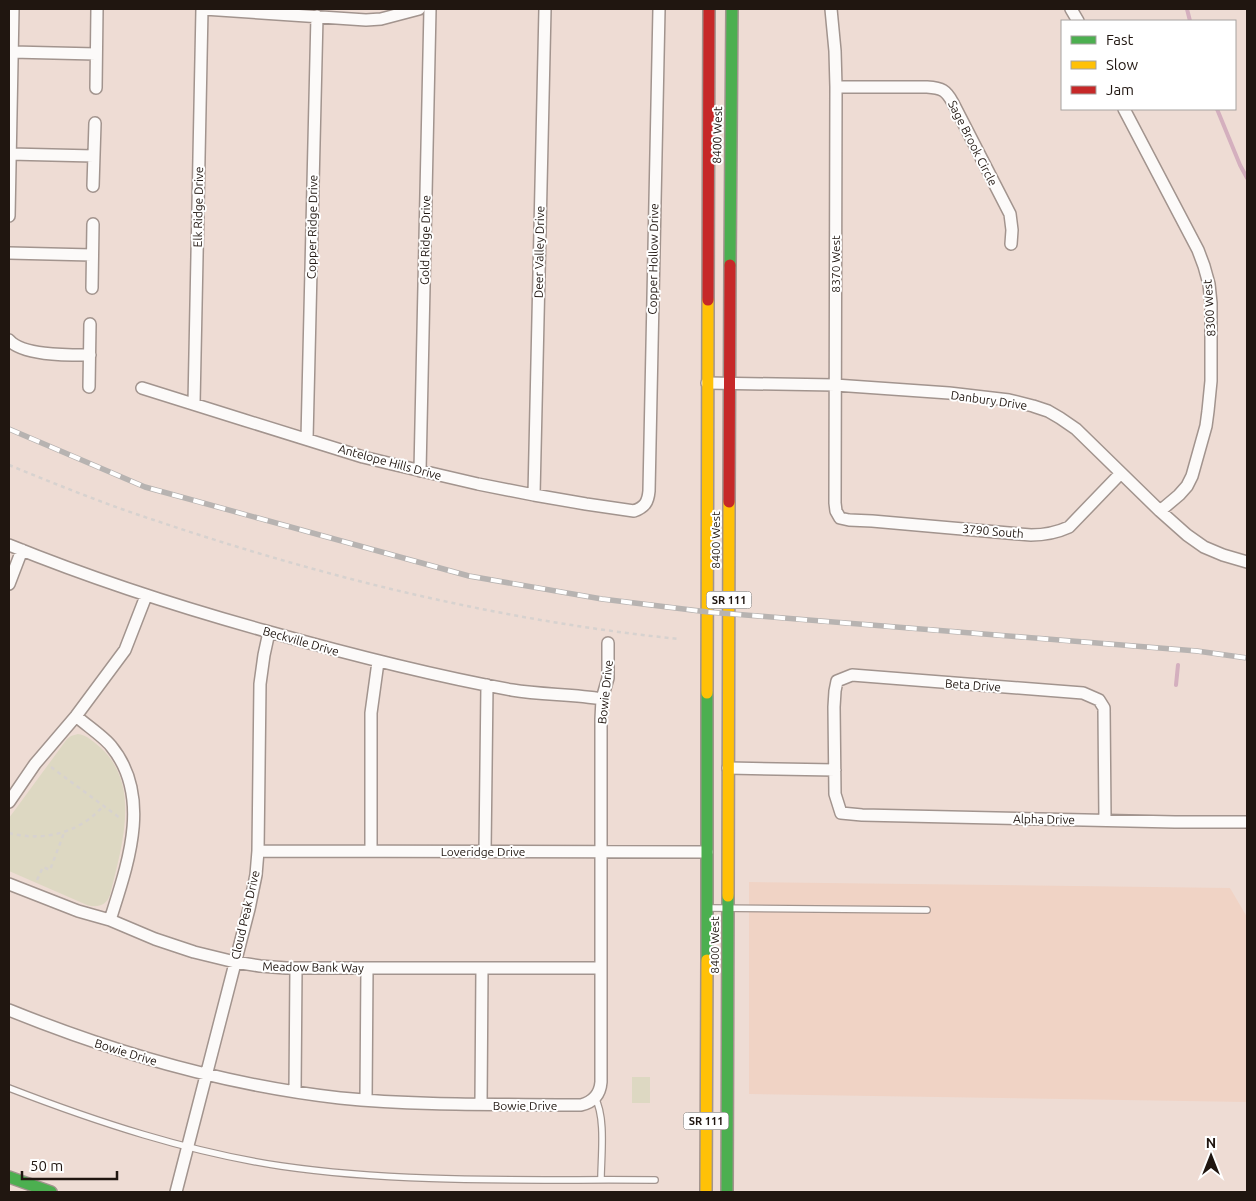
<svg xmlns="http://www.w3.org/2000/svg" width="1256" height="1201" font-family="Ubuntu,sans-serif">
  <rect width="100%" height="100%" fill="#eedcd4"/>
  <path fill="#f0d3c5" d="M749 882 1230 888 1247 917V1102L749 1094Z"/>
  <path fill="#ddd8c2" d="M78 734C87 735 94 742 101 748 142 786 121 849 110 895 106 906 97 908 87 905L9 871V818L67 739 71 736Z
    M632 1077H650V1103H632Z"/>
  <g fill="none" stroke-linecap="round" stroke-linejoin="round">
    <path stroke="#d4afbe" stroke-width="4" d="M1187 9 1190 21
      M1217 109 1240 165 1247 178
      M1176 685 1178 665"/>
    <g stroke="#a2948e" stroke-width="8">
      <path id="lane" d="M709 908 927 910
        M9 1088C97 1122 188 1152 281 1166 405 1184 531 1179 655 1180
        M595 1098C606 1117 601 1157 601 1179"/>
    </g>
    <g stroke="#a2948e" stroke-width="14">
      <path id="street" d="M204 9 366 20 381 19 419 9
        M831 9 835 51 836 87 835 503 836 511 840 518 849 520 872 521 1031 535C1046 535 1056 533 1069 527L1121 473
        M1071 9 1078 21
        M12 52 96 54
        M836 87H927C942 88 946 90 953 103L1010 214 1012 230 1011 244
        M96 88 97 9
        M1124 109 1198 250 1204 266 1209 284 1211 303V381L1208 411 1206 426 1192 476 1187 486 1179 495 1160 511
        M10 154 94 156
        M93 186 95 123
        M9 216 13 9
        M9 253 92 255
        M92 288 93 224
        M9 340C23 356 69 355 90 355
        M707 383 835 385 949 393 1009 400 1033 406 1048 411 1060 418 1076 429 1160 511 1187 535 1204 547 1223 555 1247 562
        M89 387 90 324
        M142 388 244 420 363 457 392 464 478 484 534 495 586 504 634 511C645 507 648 502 649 491L659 9
        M194 404 202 9
        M307 439 317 16
        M420 471 430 9
        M534 495 545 9
        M9 545C93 579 179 607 266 631 348 654 429 675 512 690 542 695 573 694 602 699
        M9 584 22 550
        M76 716C86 725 104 737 111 746 153 797 127 866 110 920
        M728 768 835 770
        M9 802 35 764 76 716 125 650 146 596
        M1105 820 1104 708 1099 700 1083 693 852 675 837 681 835 691 834 707 835 794 841 813 862 815 1175 822H1247
        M258 851 707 852
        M371 851V713L378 662
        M485 851 487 685
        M9 884 78 911 110 920 155 939 194 952 235 962 260 966 286 968H600
        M9 1010C115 1053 225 1085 340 1098 420 1106 501 1104 581 1105 593 1102 600 1095 601 1082V719L602 699 608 678V643
        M295 1092 296 968
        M366 1100 367 968
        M481 1104 482 968
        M176 1192 249 909 256 875 258 851 260 684 264 655 269 632"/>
    </g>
    <g stroke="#a2948e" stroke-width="14">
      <path id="fast" d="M730 265 732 9
        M707 960V693
        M9 1177 51 1192
        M727 1192 728 896"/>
    </g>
    <g stroke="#a2948e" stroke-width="14">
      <path id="slow" d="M707 693 708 300
        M728 896 729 502
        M706 1192 707 960"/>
    </g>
    <g stroke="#a2948e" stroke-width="14">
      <path id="jam" d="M708 300 709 9
        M729 502 730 265"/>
    </g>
    <path stroke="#d7d2cf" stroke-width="2.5" stroke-dasharray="4 4" stroke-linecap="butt" d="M9 465C58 485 107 505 157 521 326 578 502 621 679 639
      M51 767 120 818
      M9 833C43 842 80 833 103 806
      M37 880 43 867 50 870 64 833"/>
    <use href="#lane" stroke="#fcfaf9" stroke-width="5.5"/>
    <use href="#street" stroke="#fcfaf9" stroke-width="11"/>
    <use href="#fast" stroke="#4caf50" stroke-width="11"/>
    <use href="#slow" stroke="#ffc107" stroke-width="11"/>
    <use href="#jam" stroke="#c62828" stroke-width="11"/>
    <g stroke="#b7b3b1" stroke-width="5.5">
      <path id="rail" d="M9 429 145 487 469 576 602 599 708 612 1197 651 1247 658"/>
    </g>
    <use href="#rail" stroke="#fff" stroke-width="4" stroke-dasharray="11" stroke-linecap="butt"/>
  </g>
  <g text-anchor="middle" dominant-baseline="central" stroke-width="4" stroke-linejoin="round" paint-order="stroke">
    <g fill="#fff" stroke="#635c58" stroke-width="1">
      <rect x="706.5" y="591.5" width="45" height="17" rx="4"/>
      <rect x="683.5" y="1112.5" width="45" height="17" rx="4"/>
    </g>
    <g font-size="11" font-weight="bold" fill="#201610">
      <text x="729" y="600">SR 111</text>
      <text x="706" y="1121">SR 111</text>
    </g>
    <g font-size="12" fill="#201610" stroke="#fff">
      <text transform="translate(717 135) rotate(-89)">8400 West</text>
      <text transform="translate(973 143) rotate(63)">Sage Brook Circle</text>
      <text transform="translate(198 207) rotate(-89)">Elk Ridge Drive</text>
      <text transform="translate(312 227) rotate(-89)">Copper Ridge Drive</text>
      <text transform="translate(425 240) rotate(-89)">Gold Ridge Drive</text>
      <text transform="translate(539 252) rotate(-89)">Deer Valley Drive</text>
      <text transform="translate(653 259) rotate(-89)">Copper Hollow Drive</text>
      <text transform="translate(835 264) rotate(-90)">8370 West</text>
      <text transform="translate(1209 308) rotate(-94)">8300 West</text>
      <text transform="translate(989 400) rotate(8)">Danbury Drive</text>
      <text transform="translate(390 462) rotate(15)">Antelope Hills Drive</text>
      <text transform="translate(993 531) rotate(5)">3790 South</text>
      <text transform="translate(715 540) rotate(-90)">8400 West</text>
      <text transform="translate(301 641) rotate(16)">Beckville Drive</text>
      <text transform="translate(973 685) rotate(4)">Beta Drive</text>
      <text transform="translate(605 692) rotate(-84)">Bowie Drive</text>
      <text transform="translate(1044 819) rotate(1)">Alpha Drive</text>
      <text x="483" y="851">Loveridge Drive</text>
      <text transform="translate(245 915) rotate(-77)">Cloud Peak Drive</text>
      <text transform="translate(714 945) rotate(-90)">8400 West</text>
      <text transform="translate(313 967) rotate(1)">Meadow Bank Way</text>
      <text transform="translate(126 1052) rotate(17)">Bowie Drive</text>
      <text x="525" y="1105">Bowie Drive</text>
    </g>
  </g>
  <rect width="1256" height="1201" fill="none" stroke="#201610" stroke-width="20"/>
  <rect x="1061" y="20" width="175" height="90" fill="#ffffff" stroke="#a6a29f"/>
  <rect x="1071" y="36" width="25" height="8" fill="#4caf50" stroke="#a6a29f"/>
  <text x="1106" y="45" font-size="15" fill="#201610">Fast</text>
  <rect x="1071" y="61" width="25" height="8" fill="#ffc107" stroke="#a6a29f"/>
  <text x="1106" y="70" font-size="15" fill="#201610">Slow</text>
  <rect x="1071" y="86" width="25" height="8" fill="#c62828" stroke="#a6a29f"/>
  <text x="1106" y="95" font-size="15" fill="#201610">Jam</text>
  <g transform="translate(1211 1156)" stroke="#ffffff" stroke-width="4" paint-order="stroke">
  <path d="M0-4L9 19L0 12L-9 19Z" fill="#201610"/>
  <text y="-8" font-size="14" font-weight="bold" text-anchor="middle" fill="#201610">N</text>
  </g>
  <path d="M22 1171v8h95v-8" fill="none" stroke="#201610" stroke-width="2.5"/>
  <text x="30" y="1171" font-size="15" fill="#201610" stroke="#ffffff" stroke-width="4" paint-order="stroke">50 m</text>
</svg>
